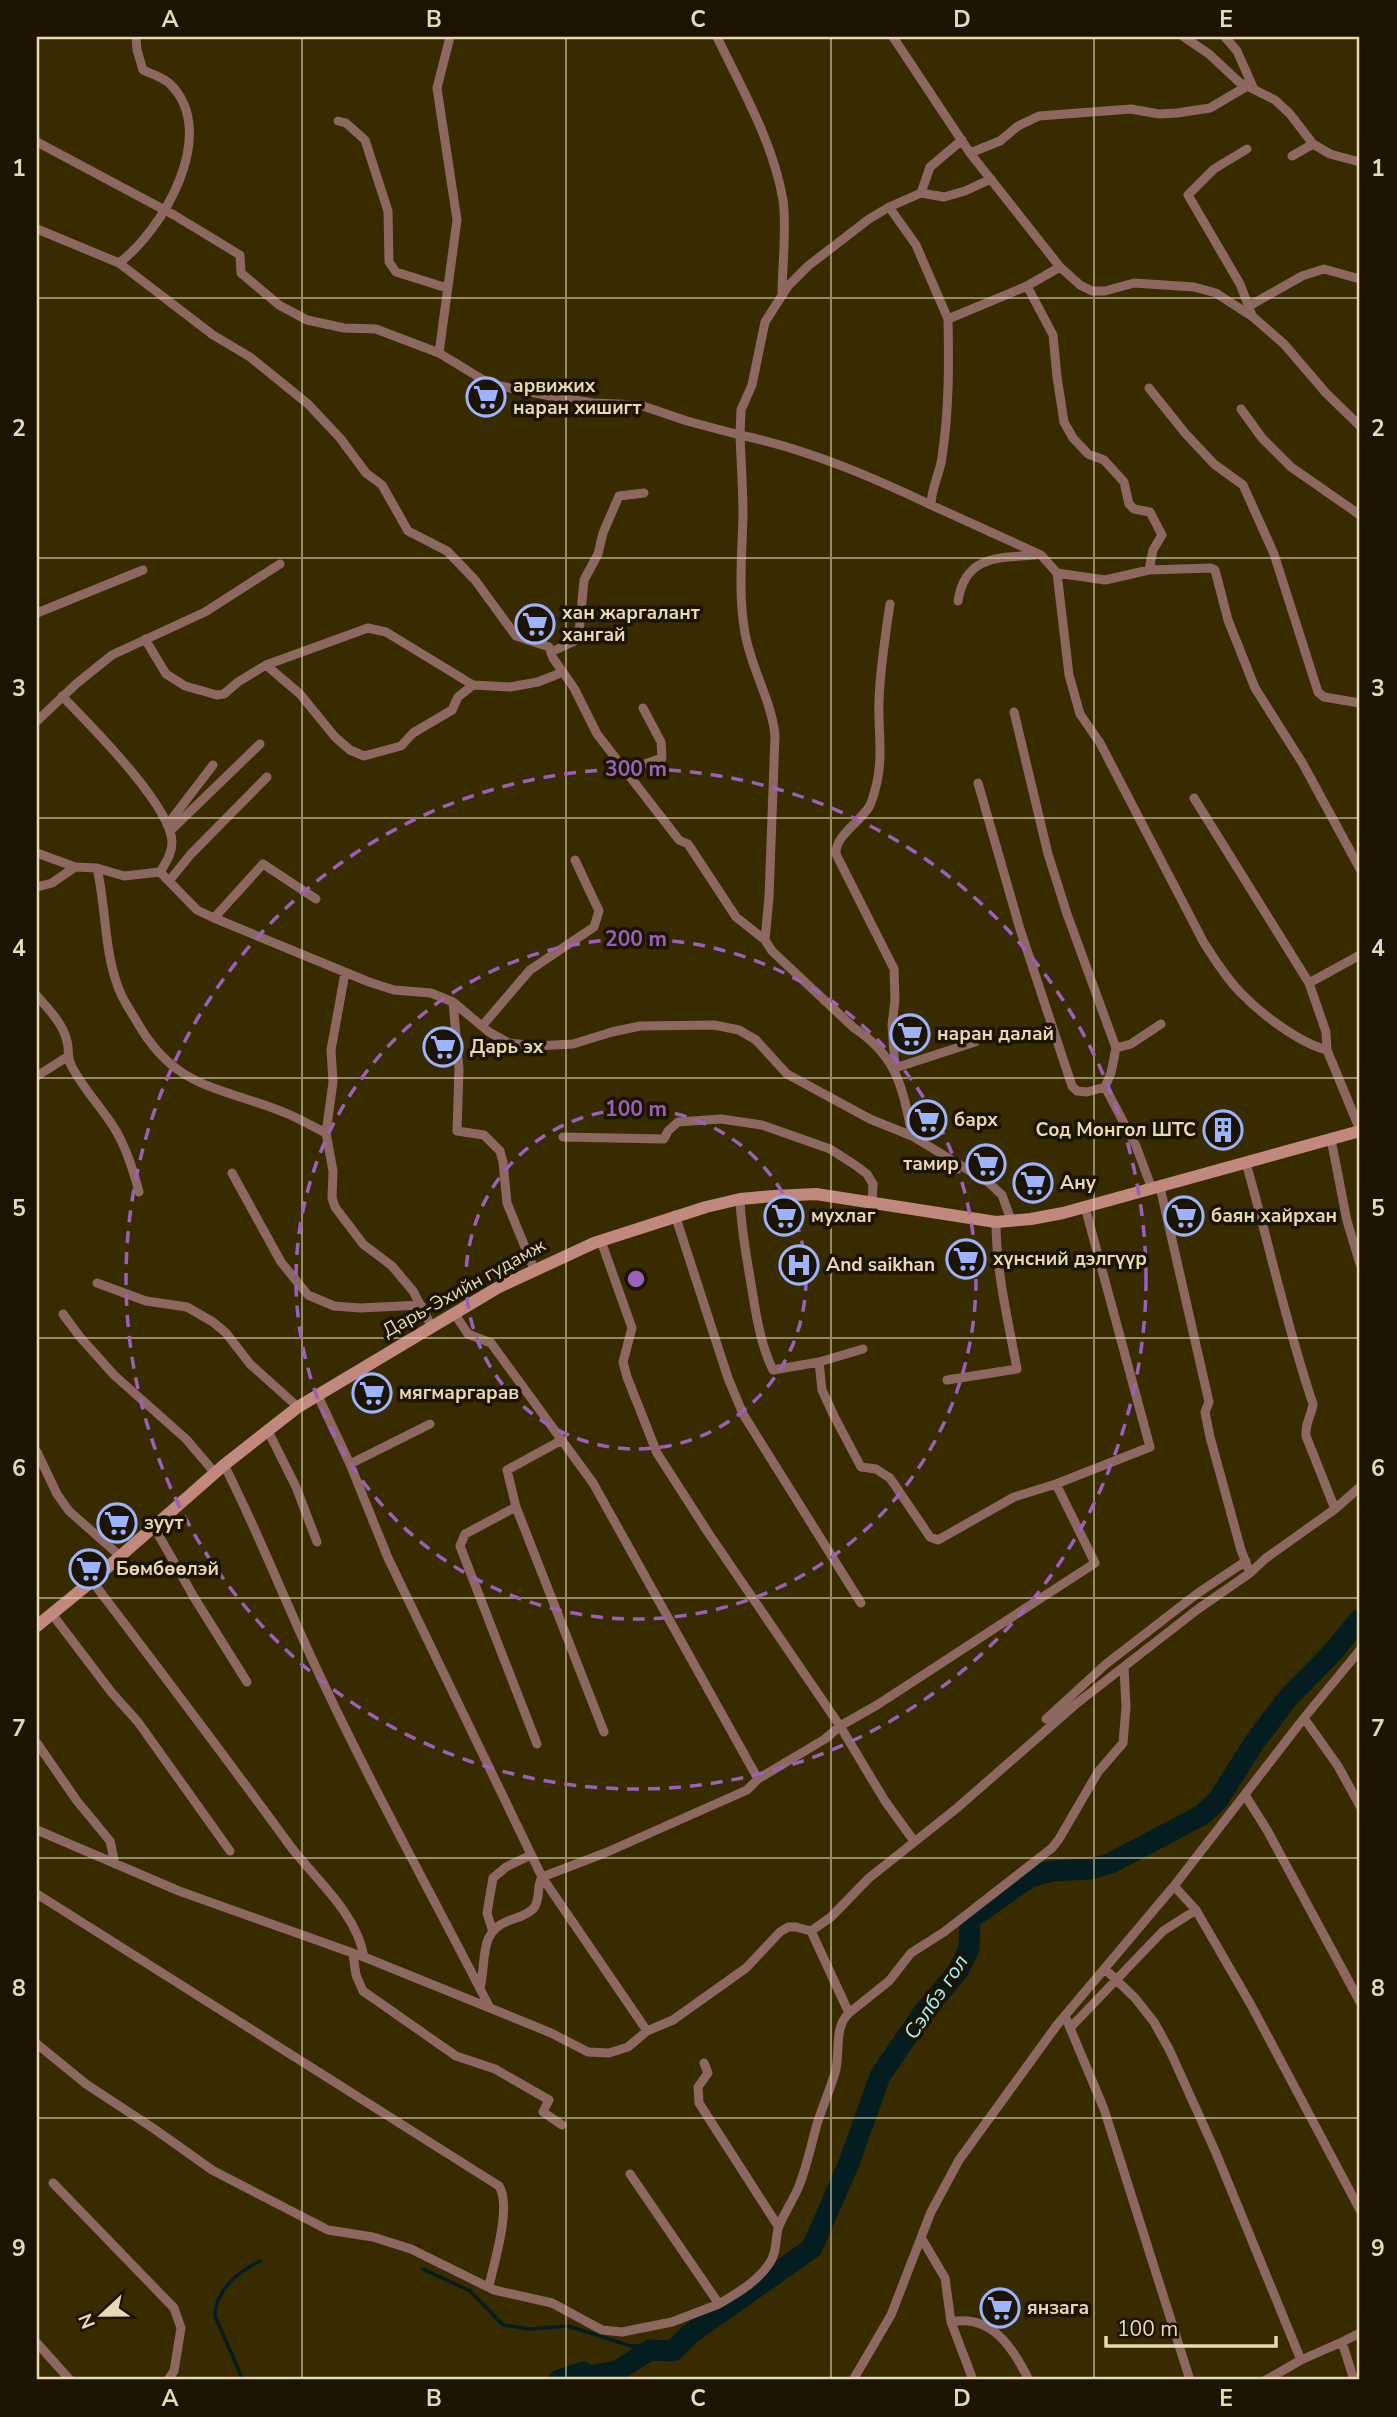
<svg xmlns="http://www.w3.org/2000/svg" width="1397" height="2417" font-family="'Nunito Sans',sans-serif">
  <rect width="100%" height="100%" fill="#392b00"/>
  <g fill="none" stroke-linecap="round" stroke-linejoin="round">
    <path stroke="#031d21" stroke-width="3.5" d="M423 2269 470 2291 503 2325 529 2329 568 2326 631 2346H665L690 2334
      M243 2380 215 2316C215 2290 240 2271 260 2261"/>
    <path stroke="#031d21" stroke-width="21" d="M559 2380 583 2372 590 2376 617 2371 650 2350 673 2351 690 2334 812 2248 849 2163 880 2076 923 2013 958 1971 969 1949 970 1919 1030 1877 1052 1871 1090 1869 1111 1863 1202 1815 1218 1800 1254 1743 1287 1699 1333 1652 1360 1619"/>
    <path stroke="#8c6861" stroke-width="9" d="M136 37 137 50 143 70C151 74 165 78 171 85 219 134 163 230 119 263L213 335 250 357 308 404 340 438 366 473 382 485 408 531 447 551 475 580 516 636 549 647 553 658 574 688 597 734 679 840 688 844 736 917 765 940
      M450 37 437 88 457 220 439 353 490 384 556 397 593 403 640 405 687 421 740 435C741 462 743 489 743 515 742 554 738 595 745 633 751 669 772 701 775 736L769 897 765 940 772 951 854 1028C896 1055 904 1089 912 1136L988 1182 1002 1195 1011 1220
      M717 37C742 89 773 142 783 200 787 226 782 269 782 296
      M893 37 970 153 1060 267 1080 285 1092 291H1105L1134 283 1194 287 1216 293 1253 317 1284 344 1326 393 1360 426
      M1184 37 1209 54 1239 82 1275 100 1290 114 1313 144 1330 154 1360 162
      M1225 37 1237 51 1253 87
      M338 121 346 123 365 140 388 211 389 262 396 272 447 288
      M37 142 174 215 240 255 241 273 279 305 307 320 344 328 376 329 439 353
      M1247 149 1214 169 1188 195 1240 284 1252 315
      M970 153 1000 141 1018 126 1039 116 1131 109 1159 114 1177 113 1210 108 1249 85
      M1292 156 1313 144
      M921 193 930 167 962 140
      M889 207 916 245 948 319
      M37 229 119 263
      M1060 267 1027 286 948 319C949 366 949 411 942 457 940 474 931 488 931 505L1041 555 1057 573 1069 675 1080 714 1100 743 1204 943C1215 960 1226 978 1240 992 1260 1013 1299 1043 1327 1050
      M1027 286 1053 335 1057 377 1064 422 1073 438 1088 454 1104 460 1124 482 1129 504 1134 509 1150 512 1162 535 1153 550 1149 570
      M1249 306 1302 276 1324 269 1360 279
      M1149 388 1185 433 1214 464 1243 485 1274 554 1318 692 1324 697 1360 703
      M1241 409 1262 438 1291 467 1360 515
      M931 505C870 476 807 449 740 435L741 410 752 385 765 322 788 286 808 266 869 219 889 207 921 193 944 197 965 191 991 179
      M1057 573 1105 580 1149 570 1211 568 1215 570 1228 620 1255 688 1303 764 1360 869
      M958 601C965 555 998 558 1036 555
      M890 604C885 637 880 669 879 701 878 728 883 755 877 782 875 790 873 800 869 807 859 823 835 836 836 854L894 969 895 1000 892 1025 895 1068 975 1042
      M37 613 143 570
      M145 639 166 674 185 686 217 695 224 694 238 682 266 665 368 628 386 632 473 685 510 687 538 682 563 672
      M551 652 575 641 579 634 584 580 598 554 603 533 619 496 644 493
      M266 665 300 694 335 737 350 750 364 756 401 746 413 733 452 710 458 697 473 685
      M62 696C89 724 171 805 172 842 172 854 166 862 160 872
      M1014 712 1048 854 1067 914 1116 1048 1111 1073 1105 1087 1136 1146 1152 1189
      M37 721 76 684 112 655 205 612 280 564
      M625 771 662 758 661 742 643 708
      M978 783 1020 929 1072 1086 1077 1091 1087 1092 1105 1087
      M1194 798 1309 983
      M168 824 213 765
      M170 831 260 744
      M37 853 75 867 97 868 124 876 160 872 197 910 214 918 369 982 394 990 431 993 453 1002 489 1032 509 1043 535 1046 573 1044 612 1032 640 1026 714 1025 739 1030 756 1040 787 1074 870 1119 912 1136
      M97 868C106 907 104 947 117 984 121 998 130 1010 137 1022 175 1089 218 1086 283 1112 297 1117 311 1126 326 1133
      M169 881 191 854 267 777
      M37 887 52 883 75 867
      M214 918 263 864 316 899
      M1360 955 1309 983 1326 1032 1327 1050 1360 1130
      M345 973 331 1050 333 1082 326 1133 333 1171 332 1198 335 1207 363 1244 392 1266 413 1291 432 1327
      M37 996C49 1010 66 1026 68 1047 69 1056 67 1059 72 1067 83 1088 100 1106 113 1126 126 1146 133 1169 139 1192
      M453 1002 459 1069 457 1131 484 1135 500 1151 503 1162 507 1203 534 1269
      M482 1026 530 970 594 927 599 911 575 860
      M1116 1048 1131 1044 1161 1024
      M37 1076 67 1057
      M563 1137 664 1139 668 1131 678 1122 721 1119 762 1125 830 1149 855 1165 867 1174 873 1184 872 1203
      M1331 1139 1347 1221 1360 1264
      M1246 1163C1269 1243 1286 1325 1313 1404 1311 1417 1305 1423 1306 1436L1335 1509
      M232 1173 281 1262 308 1295 334 1306 360 1308 421 1305
      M1160 1187 1209 1402 1205 1412 1210 1437 1241 1550 1250 1573
      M740 1199C741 1232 748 1264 753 1296 757 1321 762 1348 773 1370L819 1362 863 1349
      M675 1215 728 1378 743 1414 861 1603
      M601 1241 632 1328 623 1362 627 1377 657 1453 709 1534 840 1726 885 1801 914 1841
      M97 1283 146 1301 187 1307 213 1322 226 1333 250 1364 298 1407
      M454 1313 468 1334 491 1343 593 1483 758 1779
      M63 1314 80 1337 114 1375 186 1439 215 1473
      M819 1362 822 1390 834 1416 861 1467 876 1469 890 1478 930 1537 938 1540 1014 1497 1056 1484 1150 1447 1085 1207
      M947 1380 1017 1369C1008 1320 996 1271 996 1222
      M317 1394 350 1464 388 1558 542 1877 647 2031
      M267 1429 296 1487 317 1542
      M562 1440 507 1470 516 1507 604 1732
      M37 1452 57 1494 69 1511 120 1556
      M350 1464 430 1424
      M224 1465C257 1529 283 1597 314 1663 368 1780 431 1893 490 2008
      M516 1507 465 1534 460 1546 537 1744
      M154 1527 195 1599 247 1682
      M92 1581C159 1669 226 1758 291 1847 317 1881 357 1914 364 1957
      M52 1614 112 1693 138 1722 230 1851
      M1360 1650 1304 1718 1174 1886 1196 1910 1251 2005 1360 2210
      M1304 1718 1338 1766 1360 1806
      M1046 1719 1106 1664 1198 1593 1246 1561
      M37 1743 77 1801 110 1841 115 1864
      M1245 1795 1267 1830 1360 2002
      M37 1830 179 1891 364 1957 490 2008 551 2033 588 2052 609 2053 628 2047 647 2031 673 2020 746 1968 780 1932 788 1927H796L811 1931 831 1917 869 1878 957 1808 1076 1704 1198 1609 1250 1573 1266 1558 1335 1509 1360 1487
      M37 1894 499 2186C512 2206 494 2263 489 2286
      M492 1929 487 1913 493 1878 506 1867 531 1855
      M811 1931 849 2013 889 1981 911 1953 944 1932 1052 1848 1059 1839 1098 1772 1123 1743 1126 1707 1124 1667
      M353 1954 356 1975 363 1991 456 2056 495 2069 549 2100 543 2112 562 2125
      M1105 1969 1135 1998 1154 2022 1170 2051 1216 2153 1301 2360
      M480 1988C487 1961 478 1932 508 1921 516 1918 528 1915 534 1908 541 1898 536 1887 542 1877L605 1853 747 1790 758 1779 825 1739 840 1726 877 1705 1095 1563 1056 1484
      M1065 2016 1104 2109 1190 2380
      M1070 2028 1163 1931 1196 1910
      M37 2044 86 2084 153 2128 212 2170 328 2230 373 2237 411 2249 494 2290 552 2303 602 2330 622 2332 672 2322 719 2304 630 2174
      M704 2063 708 2073 698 2087 699 2103 778 2226
      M53 2183 174 2308 181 2328 174 2371 168 2380
      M922 2239 945 2278 951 2322 973 2380
      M719 2304C737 2293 757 2282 769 2264 777 2253 775 2241 778 2229 781 2218 794 2199 799 2186 807 2166 811 2145 817 2124 823 2105 831 2088 836 2069 840 2050 834 2027 849 2013
      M951 2322C992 2314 1013 2348 1029 2380
      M37 2343 70 2380
      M853 2380 891 2315 931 2212 959 2160 1057 2025 1174 1886
      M1266 2380 1301 2360 1342 2342
      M1354 2380 1342 2342 1360 2333"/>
    <path stroke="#c1887d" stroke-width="12" d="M37 1626 92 1581 224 1465 298 1407 497 1288 594 1243 706 1207 740 1199 774 1196 816 1194 996 1222 1031 1219 1063 1213 1360 1131"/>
  </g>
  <path fill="none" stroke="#e6d9b3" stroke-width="2" stroke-opacity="0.55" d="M302 37V2380M566 37V2380M831 37V2380M1094 37V2380M37 298H1360M37 558H1360M37 818H1360M37 1078H1360M37 1338H1360M37 1598H1360M37 1858H1360M37 2118H1360"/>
  <g fill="none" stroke="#9b60bb" stroke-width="3.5" stroke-dasharray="12 9">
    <circle cx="636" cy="1279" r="170"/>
    <circle cx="636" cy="1279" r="340"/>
    <circle cx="636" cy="1279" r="510"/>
  </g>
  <defs>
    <g id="supermarket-ring" transform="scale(2.0125)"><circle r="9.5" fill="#1c1400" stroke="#9eb3fd" stroke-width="1.5"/><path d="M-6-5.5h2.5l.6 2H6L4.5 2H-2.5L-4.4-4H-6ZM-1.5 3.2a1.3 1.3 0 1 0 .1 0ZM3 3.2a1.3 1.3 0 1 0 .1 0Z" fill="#9eb3fd"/></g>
    <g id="building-ring" transform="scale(2.0125)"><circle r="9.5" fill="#1c1400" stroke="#9eb3fd" stroke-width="1.5"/><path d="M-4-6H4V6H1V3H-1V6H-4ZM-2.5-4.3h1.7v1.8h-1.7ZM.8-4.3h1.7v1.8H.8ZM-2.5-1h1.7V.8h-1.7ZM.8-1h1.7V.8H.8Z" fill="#9eb3fd"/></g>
    <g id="hospital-ring" transform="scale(2.0125)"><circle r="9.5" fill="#1c1400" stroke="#9eb3fd" stroke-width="1.5"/><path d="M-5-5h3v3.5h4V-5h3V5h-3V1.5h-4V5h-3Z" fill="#9eb3fd"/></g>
  </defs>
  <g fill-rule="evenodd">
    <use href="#supermarket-ring" x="486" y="397"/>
    <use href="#supermarket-ring" x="535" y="624"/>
    <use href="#supermarket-ring" x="910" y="1034"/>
    <use href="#supermarket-ring" x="443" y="1047"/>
    <use href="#supermarket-ring" x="927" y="1120"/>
    <use href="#building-ring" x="1223" y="1130"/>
    <use href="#supermarket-ring" x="986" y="1164"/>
    <use href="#supermarket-ring" x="1033" y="1183"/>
    <use href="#supermarket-ring" x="784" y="1216"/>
    <use href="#supermarket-ring" x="1184" y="1216"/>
    <use href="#supermarket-ring" x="966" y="1259"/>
    <use href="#hospital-ring" x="799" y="1265"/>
    <use href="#supermarket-ring" x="372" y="1393"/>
    <use href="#supermarket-ring" x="117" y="1523"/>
    <use href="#supermarket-ring" x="89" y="1569"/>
    <use href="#supermarket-ring" x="1000" y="2308"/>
  </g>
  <g text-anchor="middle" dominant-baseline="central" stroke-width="7" stroke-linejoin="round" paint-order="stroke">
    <g font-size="19" font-weight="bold" fill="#e6d9b3" stroke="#1c1400" text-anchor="start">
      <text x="513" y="386">арвижих<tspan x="513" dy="22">наран хишигт</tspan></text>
      <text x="562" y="613">хан жаргалант<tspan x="562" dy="22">хангай</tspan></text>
      <text x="937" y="1034">наран далай</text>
      <text x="470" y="1047">Дарь эх</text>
      <text x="954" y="1120">барх</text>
      <text x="1196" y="1130" text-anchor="end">Сод Монгол ШТС</text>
      <text x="959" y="1164" text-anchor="end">тамир</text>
      <text x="1060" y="1183">Ану</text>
      <text x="811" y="1216">мухлаг</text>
      <text x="1211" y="1216">баян хайрхан</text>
      <text x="993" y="1259">хүнсний дэлгүүр</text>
      <text x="826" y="1265">And saikhan</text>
      <text x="399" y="1393">мягмаргарав</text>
      <text x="144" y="1523">зуут</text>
      <text x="116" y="1569">Бөмбөөлэй</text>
      <text x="1027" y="2308">янзага</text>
    </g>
    <g font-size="19" fill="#e6d9b3" stroke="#1c1400">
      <text transform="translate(464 1288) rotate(-29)">Дарь-Эхийн гудамж</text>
    </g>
    <g font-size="21" font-style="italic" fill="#a3f0ff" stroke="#1c1400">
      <text transform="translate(936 1997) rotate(-56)">Сэлбэ гол</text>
    </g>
  </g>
  <circle cx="636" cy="1279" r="10" fill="#9b60bb" stroke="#1c1400" stroke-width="3.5"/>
  <g font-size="21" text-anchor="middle" font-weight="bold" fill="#9b60bb" stroke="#1c1400" stroke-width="7" stroke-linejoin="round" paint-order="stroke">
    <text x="636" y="776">300 m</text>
    <text x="636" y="946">200 m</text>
    <text x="636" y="1116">100 m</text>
  </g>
  <rect width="1397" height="2417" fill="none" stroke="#1c1400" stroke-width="77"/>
  <g transform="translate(102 2315) rotate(248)" stroke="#1c1400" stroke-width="5" paint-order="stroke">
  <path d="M0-5L12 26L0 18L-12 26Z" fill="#e6d9b3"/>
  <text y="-10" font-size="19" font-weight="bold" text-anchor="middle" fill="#e6d9b3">N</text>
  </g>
  <path d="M1106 2336v10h170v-10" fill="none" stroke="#e6d9b3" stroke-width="3.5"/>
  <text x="1117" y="2336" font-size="21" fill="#e6d9b3" stroke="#1c1400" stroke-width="5" paint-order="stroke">100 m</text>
  <rect x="38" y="38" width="1320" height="2340" fill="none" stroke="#e6d9b3" stroke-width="2.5"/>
  <g font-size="23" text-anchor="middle" font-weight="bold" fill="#e6d9b3">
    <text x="170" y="27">A</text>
    <text x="434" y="27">B</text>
    <text x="698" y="27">C</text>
    <text x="962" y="27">D</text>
    <text x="1226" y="27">E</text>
    <text x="19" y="176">1</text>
    <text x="1378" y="176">1</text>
    <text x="19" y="436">2</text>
    <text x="1378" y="436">2</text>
    <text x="19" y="696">3</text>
    <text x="1378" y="696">3</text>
    <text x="19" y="956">4</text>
    <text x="1378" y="956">4</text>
    <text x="19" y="1216">5</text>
    <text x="1378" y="1216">5</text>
    <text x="19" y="1476">6</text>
    <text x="1378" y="1476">6</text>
    <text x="19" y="1736">7</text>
    <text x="1378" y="1736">7</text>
    <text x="19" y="1996">8</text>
    <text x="1378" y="1996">8</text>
    <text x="19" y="2256">9</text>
    <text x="1378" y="2256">9</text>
    <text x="170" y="2406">A</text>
    <text x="434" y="2406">B</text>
    <text x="698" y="2406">C</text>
    <text x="962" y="2406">D</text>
    <text x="1226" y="2406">E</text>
  </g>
</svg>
